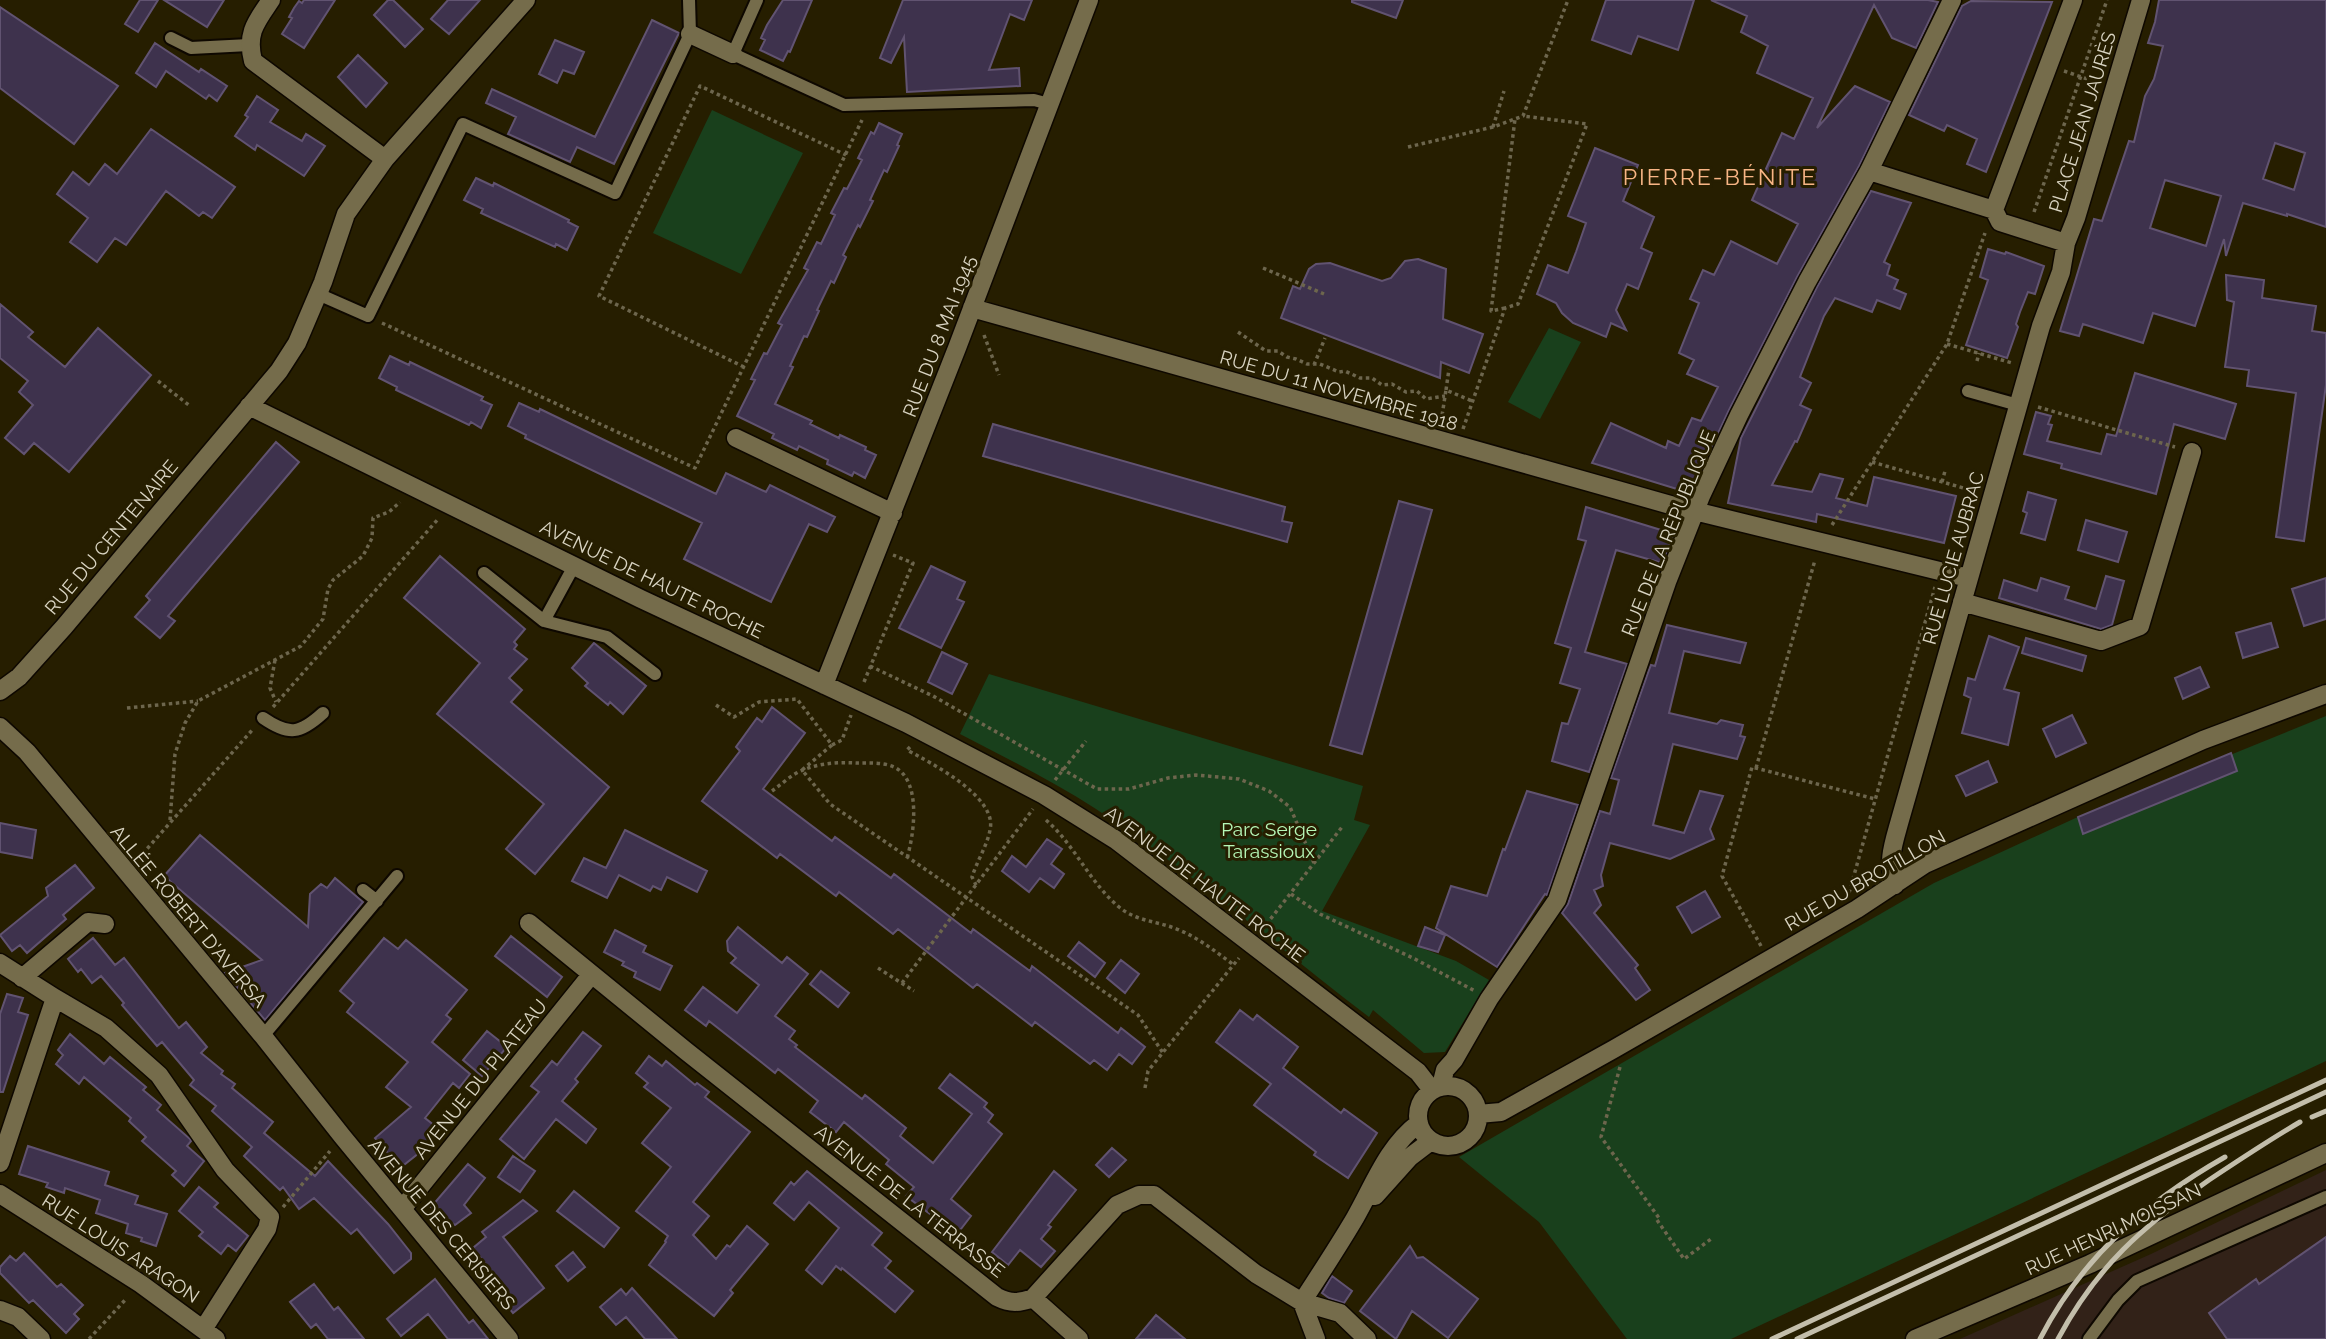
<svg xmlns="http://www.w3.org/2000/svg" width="2326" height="1339" font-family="Raleway,sans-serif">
  <rect width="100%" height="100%" fill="#261e00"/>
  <path fill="#322218" d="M2326 1170V1339H1960L2151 1254Z"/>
  <path fill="#19401c" d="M712 110 803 153 741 274 653 233Z
    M1549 328 1581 342 1540 419 1508 402Z
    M989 674 1363 786 1354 820 1370 825 1322 911 1456 961 1489 980 1445 1052 1424 1053 1373 1010 1369 1017C1279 948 1190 871 1096 809 1053 781 1006 758 960 734Z
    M2326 716V1061L1731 1339H1627L1539 1222 1459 1157 1934 883 2080 816Z"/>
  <path fill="#3e324d" stroke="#615371" stroke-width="2" fill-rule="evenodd" d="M140 0H158L138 32 125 24Z
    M164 0H224L207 27Z
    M304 0H335L304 48 282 34 292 18 289 17 294 8 299 1 302 3Z
    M388 0H393L423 29 405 47 374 15Z
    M448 0H480L449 34 431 19Z
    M783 0H812L790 52 788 51 783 61 760 50 765 40 761 38 767 25Z
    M903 0H1032L1024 20 1010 14 989 70 1019 68 1020 86 907 92 904 37 891 63 880 58Z
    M1352 0H1403L1396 18 1352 2Z
    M1606 0H1694L1678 50 1638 36 1631 54 1592 40Z
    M1711 0H1928L1938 2 1916 48 1892 38 1874 5 1817 128 1855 86 1890 102 1859 166 1797 277 1729 410 1690 493 1592 463 1611 423 1666 448 1668 441 1679 446 1692 418 1701 421 1718 387 1687 374 1694 360 1679 353 1699 303 1690 299 1703 270 1714 275 1731 241 1777 264 1798 224 1752 200 1782 133 1794 139 1813 98 1757 73 1768 46 1741 32 1747 16Z
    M2159 0H2326V227L2287 214V216L2243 203 2226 256 2224 239 2195 326 2153 313 2143 343 2083 324 2079 336 2060 331 2094 219 2102 221 2129 141 2134 142 2145 96 2154 79 2163 46 2148 43 2155 22ZM2275 143 2305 153 2294 190 2263 179ZM2165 180 2221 196 2206 246 2150 228Z
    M1971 1 2052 2 1986 172 1967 164 1977 139 1947 125 1944 131 1909 115 1962 6Z
    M0 7 118 86 74 144 0 88Z
    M652 20 679 33 614 164 577 147 570 162 508 134 516 117 486 103 492 89 595 137Z
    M555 40 584 52 574 74 563 70 557 83 539 74Z
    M155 43 199 72 201 69 227 86 217 101 209 95 206 99 166 71 156 87 136 73Z
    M358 55 387 83 366 107 338 77Z
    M257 96 278 110 270 122 302 141 306 134 325 146 304 176 257 145 255 150 235 136 248 117 245 115Z
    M879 123 902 134 897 145 899 146 887 172 884 170 870 200 873 201 860 227 858 225 843 255 846 257 834 283 831 281 817 310 819 311 807 337 804 336 790 366 793 367 775 404 812 421 810 424 839 438 840 435 866 447 865 450 876 455 865 478 854 472 852 476 827 464 828 460 799 446 797 450 772 438 774 434 737 416 755 380 751 379 764 353 767 354 782 325 778 323 808 270 804 268 817 242 821 244 835 215 831 213 844 188 847 189 862 160 858 158 871 132 874 134Z
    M151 129 235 187 212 218 203 212 199 216 166 191 126 245 115 238 97 262 70 242 88 218 57 194 73 172 89 185 105 164 117 174Z
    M1595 148 1638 165 1623 201 1654 217 1641 248 1652 253 1638 289 1627 284 1616 310 1626 330 1611 323 1606 337 1573 323 1562 313 1556 303 1537 294 1548 265 1568 273 1576 252 1586 223 1568 216Z
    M476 178 493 186 494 183 569 220 568 222 578 227 567 250 556 244 555 247 481 213 483 209 464 200Z
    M1871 191 1911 203 1884 262 1890 265 1887 275 1898 280 1894 289 1906 294 1900 309 1877 300 1872 312 1835 298 1824 316 1800 377 1811 383 1800 405 1811 410 1797 442 1795 441 1772 485 1812 492 1820 474 1843 479 1836 498 1867 506 1874 477 1956 496 1944 543 1817 514 1816 522 1728 503 1741 438 1817 287Z
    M1988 249 2005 254 2006 252 2044 266 2035 294 2028 292 2020 312 2016 324 2018 327 2007 358 1966 345 1988 280 1980 277Z
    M1418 259 1446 269 1443 319 1483 334 1469 373 1441 362 1440 378 1281 318 1293 286 1300 289 1309 269 1316 264 1330 263 1382 281 1391 278 1405 261Z
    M2226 275 2264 280 2262 298 2316 306 2312 331 2326 333V385L2304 541 2276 537 2296 393 2247 386 2249 370 2225 367 2234 302 2227 300Z
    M0 304 33 332 28 337 65 367 98 328 151 375 69 472 34 443 24 454 5 438 33 405 19 392 28 381 0 358Z
    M390 356 409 365 410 362 483 397 481 400 492 405 481 428 471 422 469 425 396 390 397 387 379 378Z
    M2135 373 2236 404 2225 439 2174 424 2156 494 2061 468 2062 464 2024 454 2036 412 2051 416 2048 424 2052 425 2047 441 2101 454 2107 434 2116 436Z
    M519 403 539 412 540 409 716 494 726 473 766 492 770 485 835 517 827 532 809 524 771 602 684 559 702 523 525 438 526 435 508 426Z
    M993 424 1285 507 1282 521 1292 523 1287 542 983 456Z
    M276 442 299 462 168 616 175 621 160 638 135 617 150 600 146 596Z
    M2028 492 2056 500 2045 540 2021 533 2027 513 2023 511Z
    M1399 501 1432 510 1362 754 1330 745Z
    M1586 507 1674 534 1662 563 1616 550 1585 652 1627 664 1589 772 1552 761 1562 723 1568 724 1580 689 1560 683 1571 648 1555 643 1586 541 1578 539Z
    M2086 520 2127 532 2118 562 2078 550Z
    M440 556 525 629 514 642 517 645 514 649 527 659 509 678 522 690 511 702 609 787 535 874 506 849 544 804 437 714 480 663 404 598Z
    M931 566 965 582 957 599 964 602 941 648 899 628Z
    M2106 576 2124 581 2112 625 2101 629 1999 598 2004 580 2037 591 2041 578 2069 587 2065 599 2096 609Z
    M2326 578V619L2304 626 2292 589Z
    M2271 623 2278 647 2243 658 2236 633Z
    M1667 625 1746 643 1740 663 1684 651 1669 713 1717 724 1721 720 1743 725 1740 736 1745 737 1737 759 1673 744 1653 825 1684 833 1700 791 1723 796 1710 829 1714 839 1670 859 1610 843 1601 875 1603 886 1594 890 1601 905 1594 913 1638 965 1635 968 1650 990 1636 1000 1562 913 1568 904 1600 811 1610 814 1619 780 1611 778 1649 670 1651 665 1655 666Z
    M1989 636 2019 647 2004 689 2019 693 2008 745 1962 733 1971 698 1964 695 1968 678 1975 680Z
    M2026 638 2086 656 2082 671 2022 653Z
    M594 643 646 686 623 714 610 702 608 705 585 686 588 683 572 668Z
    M942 652 967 664 952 694 928 682Z
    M2200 667 2209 687 2183 699 2175 678Z
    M772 707 805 733 763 789 832 841 835 837 891 878 894 874 971 933 973 929 1030 971 1032 966 1118 1033 1121 1028 1145 1047 1132 1064 1119 1054 1107 1070 1094 1060 1090 1064 1035 1022 1032 1026 977 984 973 988 898 929 893 934 839 892 836 896 780 854 777 858 702 801 740 751 736 747 757 718 762 722Z
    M2072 715 2086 743 2056 757 2043 729Z
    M2231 753 2237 771 2083 834 2078 817Z
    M1988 761 1997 782 1966 796 1956 776Z
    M1527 791 1578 805 1547 895 1545 894 1497 967 1436 928 1451 886 1487 896 1503 849 1505 850Z
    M0 823 36 830 32 858 0 852Z
    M625 830 707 871 697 892 667 877 661 890 653 886 650 891 619 875 607 898 572 881 584 858 606 868Z
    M200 835 308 927 310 894 321 884 327 888 335 878 363 902 265 1020 225 973 262 960 164 876Z
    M1047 839 1062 849 1051 864 1064 874 1054 888 1040 878 1029 892 1002 871 1012 856 1026 867Z
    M75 865 94 888 63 915 66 919 27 953 20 945 12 951 0 935 48 896 46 888Z
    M1705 891 1720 917 1692 933 1677 907Z
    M738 927 782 963 787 957 808 974 775 1016 795 1031 789 1039 797 1045 795 1047 862 1099 865 1095 906 1128 900 1136 933 1163 972 1114 939 1088 950 1074 987 1103 984 1107 993 1115 988 1122 1002 1134 951 1199 971 1216 957 1234 906 1196 914 1187 886 1164 889 1160 844 1122 836 1132 810 1112 818 1101 778 1069 775 1073 709 1021 706 1026 685 1010 703 987 737 1013 759 985 731 963 736 958 728 951 727 941Z
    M1425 927 1445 935 1438 952 1418 946Z
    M615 930 646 946 643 952 672 966 660 990 634 977 636 972 622 965 624 962 604 952Z
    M511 936 562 977 547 997 495 956Z
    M93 938 115 965 124 958 179 1028 186 1022 207 1047 201 1053 223 1071 221 1074 235 1084 232 1088 273 1122 264 1133 315 1176 328 1161 388 1224 411 1253V1259L394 1273 357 1229 351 1234 314 1198 299 1209 283 1187 280 1190 244 1156 252 1147 212 1111 216 1106 190 1085 194 1080 162 1042 157 1046 122 1005 124 1003 101 976 92 983 81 969 78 972 68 959Z
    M384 938 398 949 406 940 467 990 446 1015 451 1019 432 1042 470 1074 459 1088 453 1083 425 1118 440 1130 424 1149 400 1168 375 1138 411 1107 386 1087 408 1062 347 1012 354 1003 340 991Z
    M1079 942 1105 963 1095 977 1068 956Z
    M1121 960 1139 974 1125 993 1107 978Z
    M821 971 849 993 838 1007 810 984Z
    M7 994 23 998 18 1012 28 1015 3 1092H0V1014Z
    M1240 1010 1253 1020 1257 1015 1298 1047 1283 1068 1341 1113 1344 1109 1377 1133 1348 1178 1314 1155 1316 1152 1254 1105 1271 1084 1216 1042Z
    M487 1031 507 1047 482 1076 463 1060Z
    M583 1032 601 1046 575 1079 578 1082 562 1101 596 1129 586 1143 556 1119 524 1159 500 1139 539 1092 531 1086 552 1061 557 1065Z
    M70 1034 104 1064 110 1057 146 1087 143 1090 161 1105 157 1110 190 1139 191 1141 187 1146 204 1161 184 1186 172 1175 176 1171 142 1141 146 1137 129 1121 131 1118 84 1077 79 1084 56 1064 63 1055 58 1050Z
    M649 1056 662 1066 666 1061 695 1085 697 1083 709 1092 705 1097 750 1132 693 1202 709 1216 693 1235 716 1259 727 1245 730 1247 747 1226 768 1244 730 1290 733 1293 714 1316 649 1265 666 1242 665 1241 668 1236 636 1211 671 1167 642 1143 671 1108 644 1087 648 1083 636 1073Z
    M28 1146 109 1172 105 1185 138 1196 135 1204 167 1214 156 1246 141 1241 142 1238 126 1233 128 1224 96 1213 100 1200 65 1188 64 1193 46 1187 48 1183 19 1174Z
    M1112 1148 1126 1160 1109 1177 1096 1165Z
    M513 1156 535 1171 520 1192 498 1177Z
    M468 1164 485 1178 464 1205 471 1213 455 1225 431 1207Z
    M807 1171 882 1233 872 1245 891 1261 885 1268 913 1291 895 1312 842 1268 841 1270 836 1266 822 1284 806 1270 839 1228 809 1202 794 1220 774 1203 791 1182 794 1185Z
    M1054 1171 1076 1190 1048 1225 1051 1227 1041 1239 1055 1251 1041 1267 1020 1250 1008 1265 992 1252Z
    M199 1187 218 1203 214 1207 248 1236 236 1251 228 1245 221 1254 199 1236 203 1232 179 1211Z
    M574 1191 619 1228 604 1247 557 1211Z
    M523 1200 537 1211 503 1237 544 1288 513 1313 495 1290 498 1289 493 1283 498 1280 473 1248 486 1237 482 1232Z
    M2326 1237V1339H2227L2209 1313 2256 1279 2259 1284Z
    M1410 1246 1417 1258 1423 1257 1478 1299 1448 1338 1412 1311 1396 1339 1360 1311Z
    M573 1252 585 1267 568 1281 556 1266Z
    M24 1253 57 1287 61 1284 83 1305 74 1314 79 1319 66 1333 33 1300 29 1303 0 1273V1267L10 1256 16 1261Z
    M1332 1276 1352 1291 1344 1303 1329 1298 1322 1293Z
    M435 1279 469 1323 473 1320 488 1339H448L428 1314 401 1336 387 1319Z
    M314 1284 334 1310 338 1307 364 1339H328L316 1324 311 1328 290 1302Z
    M632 1288 677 1339H645L626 1317 616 1325 600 1307 621 1289 626 1295Z
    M1156 1315 1185 1339H1136Z"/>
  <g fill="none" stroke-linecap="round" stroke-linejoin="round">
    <g stroke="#0e0800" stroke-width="16">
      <path id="lane" d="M757 0 733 54 844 105 1034 100 1049 104
        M171 38 191 48 249 45
        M318 294 368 316 463 124 615 193 690 34 689 0
        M1968 391 2018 405
        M484 573 544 621 574 566
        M544 621 607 637 655 674
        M263 718C289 736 300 734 323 713
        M363 890 377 901
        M263 1036 397 876
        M2089 1339 2118 1300 2137 1281 2326 1197"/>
    </g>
    <g stroke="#0e0800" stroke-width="21">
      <path id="street" d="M271 0C256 22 246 33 253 61L385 159
        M690 34 733 54
        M1869 171 1994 210
        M2066 243 2000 222 1994 210 2073 0
        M972 308 1674 506 1968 578
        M249 406 641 599 906 723 1044 795 1116 840 1418 1072 1432 1090
        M736 438 893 513
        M1962 602 2101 641 2140 626 2192 452
        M824 685 957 348 1089 0
        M0 691 19 677 64 627 279 371 297 343 323 282 346 214 385 159 526 0
        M0 727 27 752 263 1036 342 1136 509 1339
        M1895 885C1886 862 1894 842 1900 820L2041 326 2061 272 2066 243 2076 218 2141 0
        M529 923 686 1051 997 1297C1011 1304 1019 1303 1033 1298L1117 1205 1139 1195H1154L1256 1274 1302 1302 1340 1313 1367 1339
        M0 963 55 998
        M22 978 88 922 105 924
        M1441 1086 1445 1070 1454 1060 1489 999 1557 900 1667 582 1701 496 1739 415 1807 282 1869 171 1952 0
        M1418 1116a30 30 0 1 1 60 0a30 30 0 1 1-60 0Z
        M1478 1114 1501 1112 1614 1049 1857 909 1925 864 2203 740 2326 694
        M0 1163 55 998 106 1028 159 1075 225 1170 270 1217 267 1229 204 1328
        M0 1194 141 1284 216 1339
        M1375 1196 1410 1157 1431 1141
        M402 1209 591 975
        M1033 1298 1079 1339
        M1302 1302C1320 1274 1338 1247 1355 1218 1374 1185 1387 1147 1419 1123
        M1302 1302 1316 1339
        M0 1310 18 1317 41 1339"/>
    </g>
    <g stroke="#0e0800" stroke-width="21">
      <path id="secondary" d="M1915 1339 2090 1264 2326 1153"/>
    </g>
    <path stroke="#6d664d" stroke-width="3.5" stroke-dasharray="3.5 3.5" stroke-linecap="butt" d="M2064 71 2099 83
      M1493 127 1504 91
      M1408 147 1493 127 1523 116 1568 0
      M2034 212 2107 0
      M1263 268 1324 294
      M1505 308 1491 311 1515 119
      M382 323 695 468 862 120
      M1238 332 1266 351H1278L1287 357 1296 359 1307 364H1320L1339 372 1345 371 1360 378H1372L1382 385 1392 384 1406 392 1417 391 1426 399 1445 396
      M984 335 999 375
      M1947 344 2012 363
      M1977 361 1979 353
      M1314 365 1325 338
      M744 367 599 296 700 86 846 155
      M158 381 190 406
      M1446 390 1449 369
      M2038 407 2175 447
      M1441 422 1446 390 1472 401
      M1463 429 1505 308 1518 304 1587 124 1523 116
      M1872 462 1974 491
      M1942 482 1945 471
      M1832 525 1947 344 1985 233
      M275 660 270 688 276 702
      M870 666 933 696 1097 789H1129L1168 778 1196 775 1239 779 1269 791 1290 807 1314 863
      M864 682 913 563 893 555
      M716 705 734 717 759 702 797 699 832 745 802 770 830 804 1138 1015 1163 1053
      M273 707 439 518
      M127 708 198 701
      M832 745 842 740 851 715
      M910 747 907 750C931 763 998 797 990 830 987 846 977 861 972 877L976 885
      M1756 768 1815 560
      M1055 780 1086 741
      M772 791C782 784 792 774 803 770 820 763 839 762 857 763 868 763 883 762 894 767 922 780 914 835 907 858
      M170 820 175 754 185 723 198 701 301 646 323 619 328 589 333 580 363 556 372 538 373 518 389 512 400 502
      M1046 820C1075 845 1089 882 1119 907 1137 922 1159 921 1179 930 1199 938 1216 952 1234 965
      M138 859 254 728
      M1849 893 1935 587
      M1291 894 1320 914 1413 958 1475 991
      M1262 930 1342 827
      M1761 946 1722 876 1752 767 1875 799
      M878 968 914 991
      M902 983 1033 809
      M1620 1067 1601 1137 1659 1218 1657 1220 1684 1259 1711 1239
      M1145 1088 1148 1071 1239 958
      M283 1207 330 1151
      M89 1339 127 1298"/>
    <use href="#lane" stroke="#756c4b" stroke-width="12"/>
    <use href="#street" stroke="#756c4b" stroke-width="18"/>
    <use href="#secondary" stroke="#756c4b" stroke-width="18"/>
    <path stroke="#c3beab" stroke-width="5" d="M2312 1117 2326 1111
      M1772 1339 2326 1080
      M1797 1339 2326 1092
      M2040 1339C2082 1257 2146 1202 2225 1157
      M2058 1339C2097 1266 2142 1227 2209 1180 2239 1160 2269 1140 2300 1122"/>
  </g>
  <g text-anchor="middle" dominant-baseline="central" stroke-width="6" stroke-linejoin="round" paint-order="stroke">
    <g font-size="19" fill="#d9d4c2" stroke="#261e00">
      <text transform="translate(2082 122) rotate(-73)">PLACE JEAN JAURÈS</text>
      <text transform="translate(939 336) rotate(-69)">RUE DU 8 MAI 1945</text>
      <text transform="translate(1339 390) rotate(16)">RUE DU 11 NOVEMBRE 1918</text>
      <text transform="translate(1668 533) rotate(-68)">RUE DE LA RÉPUBLIQUE</text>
      <text transform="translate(111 537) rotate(-50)">RUE DU CENTENAIRE</text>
      <text transform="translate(1953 558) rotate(-74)">RUE LUCIE AUBRAC</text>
      <text transform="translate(652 579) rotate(26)">AVENUE DE HAUTE ROCHE</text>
      <text transform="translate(1865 880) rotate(-30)">RUE DU BROTILLON</text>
      <text transform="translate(1205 884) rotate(37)">AVENUE DE HAUTE ROCHE</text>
      <text transform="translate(189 916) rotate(50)">ALLÉE ROBERT D'AVERSA</text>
      <text transform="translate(480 1079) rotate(-51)">AVENUE DU PLATEAU</text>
      <text transform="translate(910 1201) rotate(38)">AVENUE DE LA TERRASSE</text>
      <text transform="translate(442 1224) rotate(50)">AVENUE DES CERISIERS</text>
      <text transform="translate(2113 1229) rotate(-25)">RUE HENRI MOISSAN</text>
      <text transform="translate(121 1248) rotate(33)">RUE LOUIS ARAGON</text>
    </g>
    <g font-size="19" fill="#b6f8b7" stroke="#261e00">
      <text x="1269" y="829">Parc Serge<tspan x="1269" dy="22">Tarassioux</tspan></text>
    </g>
    <g font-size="23" letter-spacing="2" fill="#f8b585" stroke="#261e00">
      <text x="1720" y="176">PIERRE-BÉNITE</text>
    </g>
  </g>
</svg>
